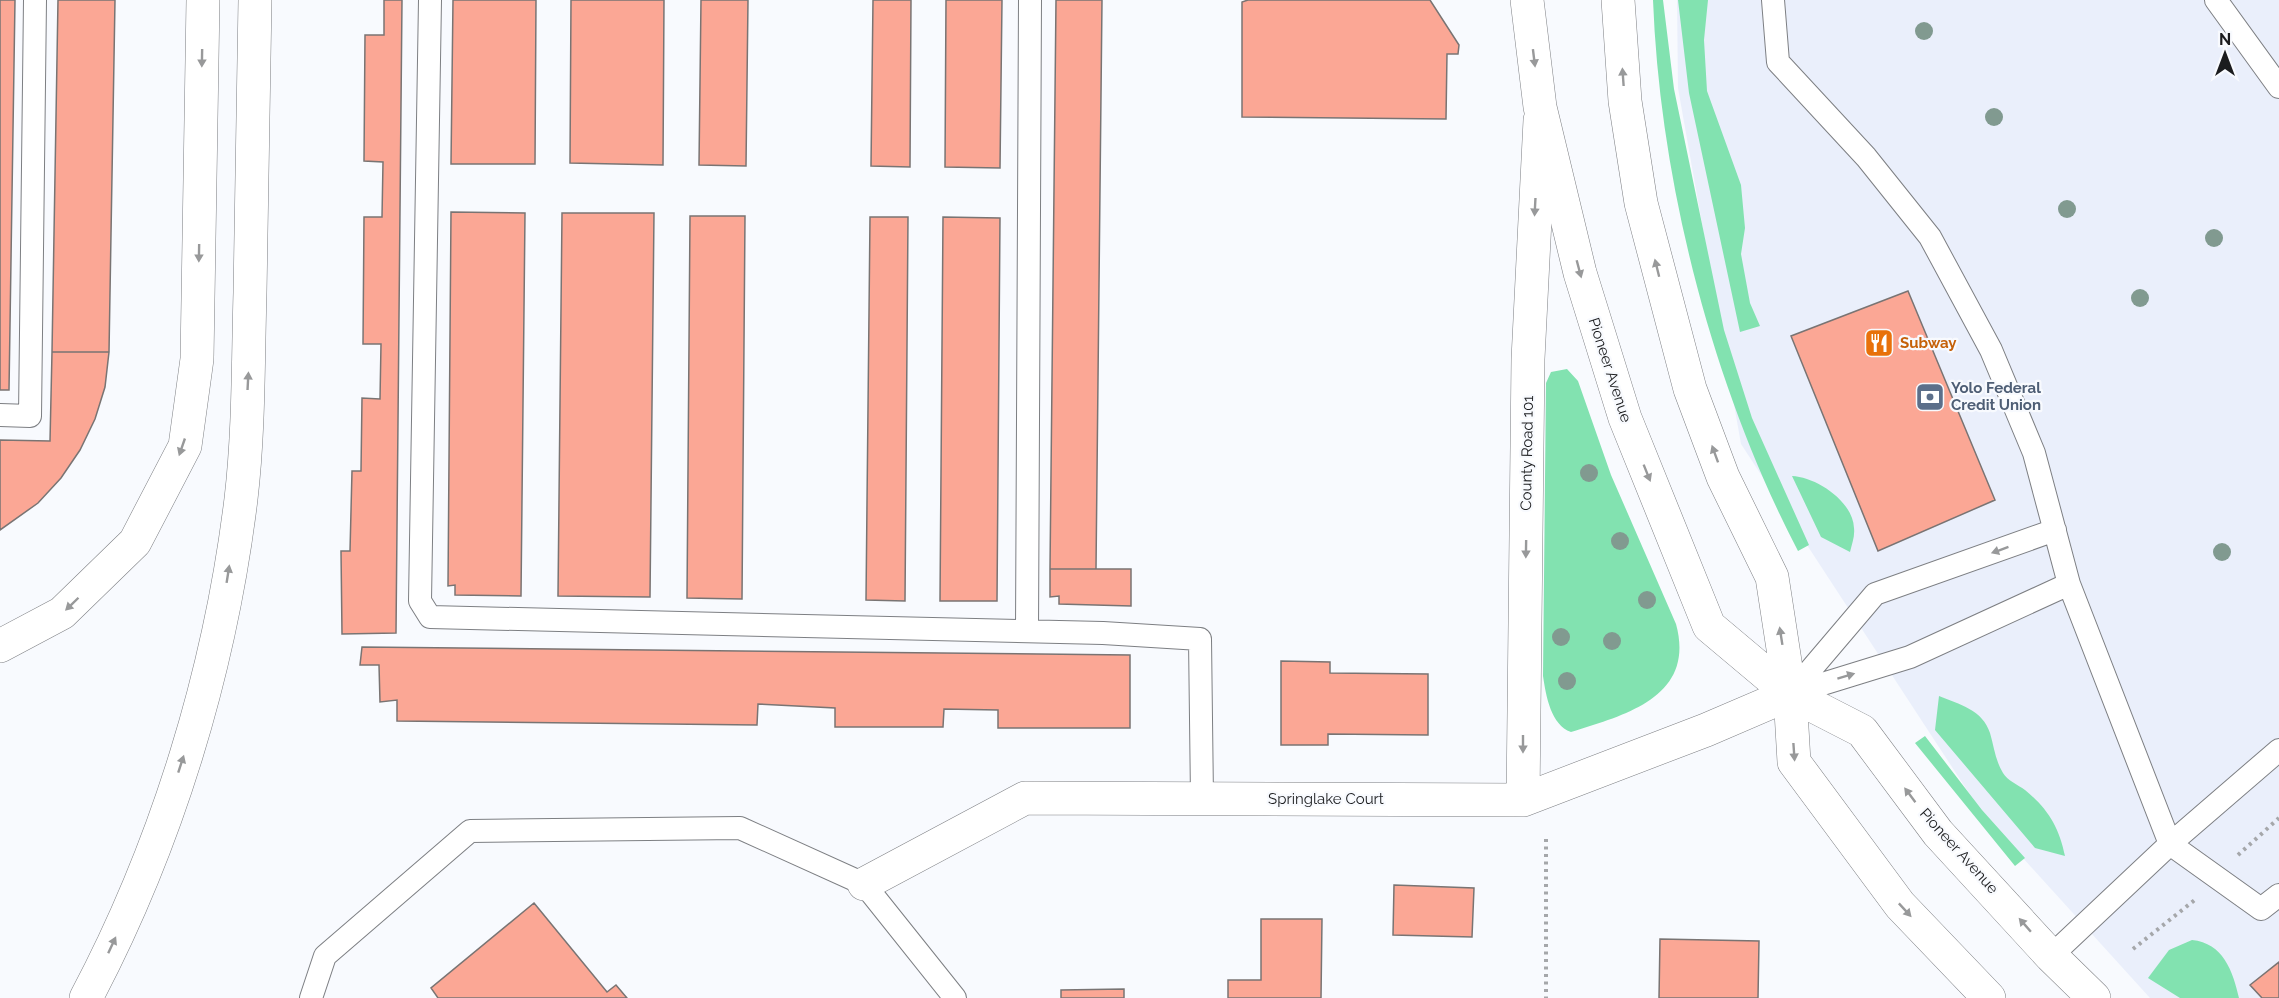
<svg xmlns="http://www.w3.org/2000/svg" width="2279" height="998" font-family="Raleway,sans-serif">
  <rect width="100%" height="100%" fill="#f8fafe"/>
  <path fill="#eaeffb" d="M1677 0H2279V998H2150L1982 813 1741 444 1678 88Z"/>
  <path fill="#82e2b0" d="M1653 0H1663L1674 89 1724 330 1752 418 1809 545 1798 551C1713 388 1660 184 1653 0Z
    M1678 0H1708L1704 40 1707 91 1741 185 1745 228 1741 254 1750 303 1760 326 1740 332 1689 93Z
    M1567 369 1578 381 1611 475 1676 624C1696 697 1625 715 1571 732 1551 725 1546 696 1543 676L1546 383 1551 372Z
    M1792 476C1816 477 1853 501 1854 528 1855 536 1852 544 1850 552L1821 537Z
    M1939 696C1959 704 1983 710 1990 733 1994 746 1995 760 2003 773 2007 780 2018 785 2025 790 2048 809 2059 827 2065 856L2035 848 1935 730Z
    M1925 736 1982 810 2025 858 2015 866 1915 743Z
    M2192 940C2223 943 2233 971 2239 998H2180L2148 978 2169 950Z"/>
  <path fill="#fba795" stroke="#797473" stroke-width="1.5" d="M0 0H15L9 390H0Z
    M58 0H115L109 352H52Z
    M384 0H402L396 633 342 634 341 551H350L352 471H361L362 398 380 399 381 344H363L364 217H382L383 162 364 161 365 35H384Z
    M453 0H536L535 164H451Z
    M571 0H664L663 165 570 163Z
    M701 0H748L746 166 699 165Z
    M873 0H911L910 167 871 166Z
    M946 0H1002L1000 168 945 167Z
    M1056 0H1102L1096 569H1050Z
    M1248 0H1430L1459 45 1458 54H1447L1446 119 1242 117V2Z
    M451 212 525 213 521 596 455 595V585L448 586Z
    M562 213H654L650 597 558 596Z
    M690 216H745L742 599 687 598Z
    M870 217H908L905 601 866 600Z
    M943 217 1000 218 997 601H940Z
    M1908 291 1995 500 1878 551 1791 336Z
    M52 352H109L105 387 95 419 80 450 61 478 38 503 0 530V440L50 441Z
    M1050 569H1131V606L1059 604V596L1050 597Z
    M362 647 1130 655V728H998V710L944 709 943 727H835V708L758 704 757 725 397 721V700L380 702 379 665H360Z
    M1281 661 1330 662V673L1428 674V735L1328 734V745H1281Z
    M1394 885 1474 888 1472 937 1393 935Z
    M534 903 607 992 616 985 627 998H438L431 988Z
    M1261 919H1322L1321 998H1228V980H1261Z
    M1660 939 1759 941 1758 998H1659Z
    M2279 962V998H2262L2250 985Z
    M1124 989V998H1061V990Z"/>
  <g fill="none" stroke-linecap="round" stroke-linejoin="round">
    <g stroke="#7d7f83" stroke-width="24">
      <path id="lane" d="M430 0 420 601 430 617 1103 633 1200 639 1202 798
        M1773 0 1778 62 1866 157 1930 237 1991 350 2034 453 2069 584 2170 844 2279 750
        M2216 0 2279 87
        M0 415 30 416 35 0
        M1027 631 1030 0
        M1790 694 1875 594 2055 530
        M1790 694 1910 657 2069 584
        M2051 956 2170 844 2261 909 2279 895
        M311 998 325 956 470 831 740 828 864 884 955 998"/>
    </g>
    <g stroke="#7d7f83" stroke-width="34">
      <path id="street" d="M1523 800 1528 359 1540 120
        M864 884 1025 798 1523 800 1706 730 1790 694"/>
    </g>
    <g stroke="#7d7f83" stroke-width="34">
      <path id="secondary" d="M1527 0 1540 107 1580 273 1625 418 1709 626 1790 694 1862 731 1938 833 2051 956 2094 998
        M1618 0 1625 101 1641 203 1690 389 1723 477 1772 577 1790 694 1794 762 1900 905 1989 998"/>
    </g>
    <g stroke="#7d7f83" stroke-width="34">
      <path id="highway" d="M0 646 62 613 135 542 185 446 197 359 203 0
        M86 998C167 845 220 671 241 499 249 431 248 361 250 293 252 196 253 98 255 0"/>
    </g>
    <path stroke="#a5a7aa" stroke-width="4" stroke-dasharray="3 4.5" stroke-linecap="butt" d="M1546 839V998
      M2238 855 2279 818
      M2133 949 2196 899"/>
    <use href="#lane" stroke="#fff" stroke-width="22"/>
    <use href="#street" stroke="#fff" stroke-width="33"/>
    <use href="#secondary" stroke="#fff" stroke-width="33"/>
    <use href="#highway" stroke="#fff" stroke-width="33"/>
  </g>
  <g fill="#819a90">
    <circle cx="1924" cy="31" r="9"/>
    <circle cx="1994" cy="117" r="9"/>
    <circle cx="2067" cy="209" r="9"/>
    <circle cx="2214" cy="238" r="9"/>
    <circle cx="2140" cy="298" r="9"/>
    <circle cx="1589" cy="473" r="9"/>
    <circle cx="1620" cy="541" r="9"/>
    <circle cx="2222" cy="552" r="9"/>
    <circle cx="1647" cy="600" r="9"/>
    <circle cx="1561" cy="637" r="9"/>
    <circle cx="1612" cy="641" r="9"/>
    <circle cx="1567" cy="681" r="9"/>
  </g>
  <defs><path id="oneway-solid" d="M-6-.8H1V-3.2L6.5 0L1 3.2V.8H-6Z" transform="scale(1.5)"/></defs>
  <g fill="#98999a">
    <use href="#oneway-solid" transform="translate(202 58) rotate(91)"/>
    <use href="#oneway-solid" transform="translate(1534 58) rotate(83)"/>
    <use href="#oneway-solid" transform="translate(1623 77) rotate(-94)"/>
    <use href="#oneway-solid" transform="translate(1535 207) rotate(93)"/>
    <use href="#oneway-solid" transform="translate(199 253) rotate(91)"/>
    <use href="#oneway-solid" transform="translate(1657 268) rotate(-104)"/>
    <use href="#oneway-solid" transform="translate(1579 269) rotate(75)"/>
    <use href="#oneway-solid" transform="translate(248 381) rotate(-87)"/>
    <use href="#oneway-solid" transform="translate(182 447) rotate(109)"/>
    <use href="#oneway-solid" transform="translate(1715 454) rotate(-110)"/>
    <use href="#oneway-solid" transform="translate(1647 473) rotate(68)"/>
    <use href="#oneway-solid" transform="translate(1526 549) rotate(91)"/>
    <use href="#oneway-solid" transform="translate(2000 550) rotate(160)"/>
    <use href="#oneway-solid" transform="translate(228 574) rotate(-81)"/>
    <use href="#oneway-solid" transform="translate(72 604) rotate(136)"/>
    <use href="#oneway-solid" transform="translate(1781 636) rotate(-99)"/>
    <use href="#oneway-solid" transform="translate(1846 676) rotate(-17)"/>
    <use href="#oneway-solid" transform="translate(1523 744) rotate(90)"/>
    <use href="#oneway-solid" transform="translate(1794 752) rotate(86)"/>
    <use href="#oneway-solid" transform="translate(181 764) rotate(-72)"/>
    <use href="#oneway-solid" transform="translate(1910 795) rotate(-127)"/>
    <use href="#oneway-solid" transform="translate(1905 910) rotate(47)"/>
    <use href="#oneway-solid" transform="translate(2025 925) rotate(-131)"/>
    <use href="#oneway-solid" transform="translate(112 945) rotate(-65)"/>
  </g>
  <defs>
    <g id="restaurant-square" transform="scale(1.5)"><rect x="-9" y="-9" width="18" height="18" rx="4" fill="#e8710a" stroke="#f8fafe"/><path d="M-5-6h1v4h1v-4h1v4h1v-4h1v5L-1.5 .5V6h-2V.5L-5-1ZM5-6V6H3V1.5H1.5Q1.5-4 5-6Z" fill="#fff"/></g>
    <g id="bank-square" transform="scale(1.5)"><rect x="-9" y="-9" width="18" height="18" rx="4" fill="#5c6f8a" stroke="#f8fafe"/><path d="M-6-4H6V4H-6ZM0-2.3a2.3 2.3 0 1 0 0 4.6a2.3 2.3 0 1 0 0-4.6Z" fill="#fff"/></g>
  </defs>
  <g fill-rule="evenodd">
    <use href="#restaurant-square" x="1879" y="343"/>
    <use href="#bank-square" x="1930" y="397"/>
  </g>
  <g text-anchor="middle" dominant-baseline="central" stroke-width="4.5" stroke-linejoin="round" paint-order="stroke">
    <g font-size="15" font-weight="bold" fill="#c56008" stroke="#f8fafe" text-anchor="start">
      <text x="1900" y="343">Subway</text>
    </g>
    <g font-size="15" fill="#1b1c1e" stroke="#f8fafe">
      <text transform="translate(1610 370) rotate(72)">Pioneer Avenue</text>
      <text transform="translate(1527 453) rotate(-89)">County Road 101</text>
      <text x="1326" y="799">Springlake Court</text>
      <text transform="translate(1959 851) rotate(48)">Pioneer Avenue</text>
    </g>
    <g font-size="15" font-weight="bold" fill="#4e5e75" stroke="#f8fafe" text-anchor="start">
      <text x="1951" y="388">Yolo Federal<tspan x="1951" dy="17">Credit Union</tspan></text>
    </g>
  </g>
  <g transform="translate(2225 54)" stroke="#f8fafe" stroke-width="4.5" paint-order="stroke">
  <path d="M0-4.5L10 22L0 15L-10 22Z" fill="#1b1c1e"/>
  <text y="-9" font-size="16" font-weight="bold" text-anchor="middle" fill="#1b1c1e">N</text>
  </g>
</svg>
